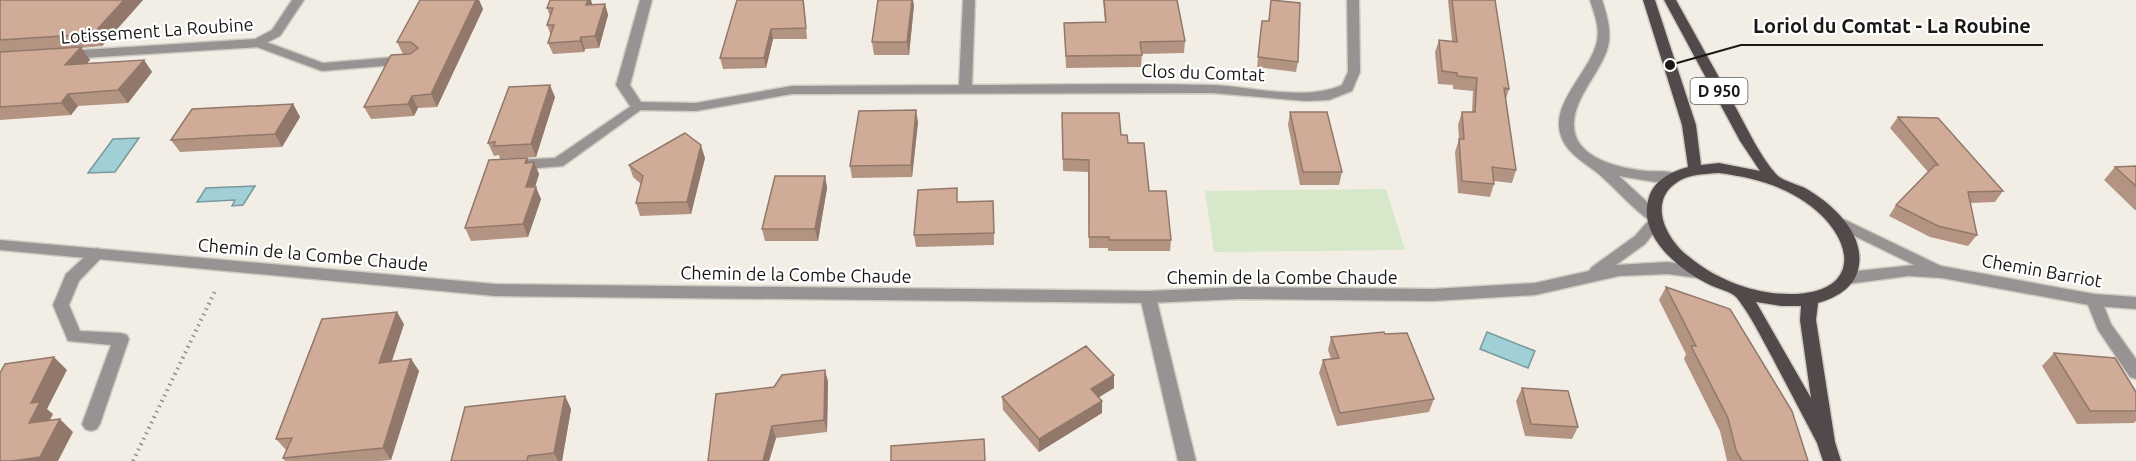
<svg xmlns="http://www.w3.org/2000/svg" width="2136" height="461" font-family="Ubuntu,sans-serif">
  <rect width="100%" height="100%" fill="#f2eee5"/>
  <path fill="#d6e8c9" d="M1386 189 1405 250 1214 252 1205 191Z"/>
  <path fill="#a0cfd6" stroke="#78989c" stroke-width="1.5" d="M139 138 115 172 88 173 113 139Z
    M255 186 243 205 232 206 235 200 197 202 206 188Z
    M1487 332 1535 351 1528 368 1480 349Z"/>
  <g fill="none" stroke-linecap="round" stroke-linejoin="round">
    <g stroke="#cfccc4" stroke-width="3">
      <path id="lane" d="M258 39 323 63 407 56 413 60 407 64 322 71 254 46 252 43Z
        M637 102 644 106 642 109 563 166 515 170 508 165 515 160 555 158Z
        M97 248 102 250 105 254 79 281 69 305 80 331 121 333 127 335 129 339 100 424 97 429 91 431 85 429 82 424 111 345 68 341 53 305 66 274 92 250Z
        M1148 291 1154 293 1156 297 1196 461H1178L1140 297 1142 293Z
        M2094 294 2100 296 2111 324 2136 359V379L2130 377 2098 330 2086 300 2088 296Z"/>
    </g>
    <g stroke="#cfccc4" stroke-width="3">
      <path id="street" d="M292 0H304L280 36 258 47 66 59 60 55 66 51 255 39 272 30Z
        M640 0H652L630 85 641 102 696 103 792 86 959 85 963 0H975L972 85C1051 85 1131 83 1210 85 1251 86 1304 102 1342 85L1348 72 1347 0H1359L1360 72 1352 91 1329 100 1306 101 1212 93 792 94 696 111 637 110 632 109 616 85Z
        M1590 0H1602C1617 44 1608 52 1586 89 1552 145 1595 165 1646 171 1656 172 1674 169 1680 177L1678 180 1655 182 1619 176 1658 212 1660 216 1659 219 1662 223 1645 244 1616 265 1668 262 1703 268 1706 272 1703 276 1698 278 1668 274 1619 276 1535 295 1433 301 1239 299 1148 303 495 296 0 250V240L495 284 1148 291 1239 287 1433 289 1535 283 1589 271 1592 267 1635 236 1649 220C1632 208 1617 190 1601 176 1590 166 1575 159 1566 146 1541 109 1590 75 1597 41 1600 27 1594 13 1590 0Z
        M1837 216 1941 266 2094 294 2136 297V309L2094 306 1942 278 1908 276 1848 284 1842 282 1840 278 1842 274 1848 272 1914 265 1832 225 1830 221Z"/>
    </g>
    <g stroke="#cfccc4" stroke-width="3">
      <path id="primary" d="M1643 0H1655L1696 125 1701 165 1719 163 1760 171 1740 141 1664 0H1676C1696 36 1716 72 1736 108 1748 130 1760 156 1776 174 1782 181 1797 184 1805 188 1833 204 1867 235 1858 270 1853 289 1835 298 1818 303L1816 320 1835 442 1841 461H1823L1817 443C1802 414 1787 386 1772 357 1761 337 1751 316 1737 298 1731 291 1717 289 1708 284 1680 270 1639 238 1648 201 1652 181 1670 172 1688 167L1682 125ZM1719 173C1749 177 1779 184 1805 202 1855 236 1865 294 1789 294 1753 294 1715 279 1688 256 1665 238 1647 200 1679 181 1690 174 1706 174 1719 173ZM1756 302 1781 306H1801L1800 320 1811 398Z"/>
    </g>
    <path stroke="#918e88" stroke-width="4" stroke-dasharray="1.5 4.5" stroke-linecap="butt" d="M133 461 216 289"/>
    <use href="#lane" fill="#989393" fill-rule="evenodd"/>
    <use href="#street" fill="#989393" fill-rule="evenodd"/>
    <use href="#primary" fill="#524a4a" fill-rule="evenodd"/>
  </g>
  <path fill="#b39483" d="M0 0H143L102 46 81 48 90 60 87 63 144 60 152 72 128 103 78 106 71 115 0 120Z
    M420 0H479L483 9 437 107 418 108 414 116 371 119 364 107 403 54 397 42Z
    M804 0 807 39H773L766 68 723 69 720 58Z
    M1103 0H1177L1185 41 1184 53 1142 54 1141 67 1066 68 1064 23 1105 22Z
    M1448 0H1495L1509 89 1506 99 1516 170 1512 183 1494 181V184L1490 197 1458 193 1455 152 1459 139 1458 125 1462 112H1472L1473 91 1453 89V85L1438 84 1435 52 1439 40 1452 41Z
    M605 4 608 15 599 48 585 49 584 52 553 54 548 43 551 36 547 25 550 16 547 8Z
    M914 5 909 55H874L872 42Z
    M1262 21 1298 62 1296 72 1257 67Z
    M555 97 536 157 500 159 499 155 494 156 488 143Z
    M293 104 300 117 282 147 180 152 171 140Z
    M1290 112 1342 172 1339 185H1300L1288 125Z
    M1062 113 1121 135 1128 143 1149 191 1171 240 1170 251H1108V248H1089L1088 172 1063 171Z
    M1898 117 2003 191 1995 202 1970 203 1977 235 1968 246 1930 237 1889 216 1896 205 1928 172 1890 128Z
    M918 122 912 177 852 178 850 166Z
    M527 158 528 162H534L539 174 535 187 541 199 528 237 471 241 465 228Z
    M705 158 691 214 640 216 636 203 641 184 633 177 629 165Z
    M2136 166V210H2135L2104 180 2115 167Z
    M825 176 827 188 818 241H765L762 229Z
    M958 202 994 213V245L916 247 914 235Z
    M1666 287 1808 461H1727L1720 431 1684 359 1686 354 1659 300Z
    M404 324 392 361 411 359 419 371 391 460 380 461H285L283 458 286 450 276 439Z
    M1385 334 1434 399 1429 412 1337 426 1319 373 1323 360 1331 359 1328 350 1331 337Z
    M2054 353 2136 392V421L2134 423 2077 424 2042 366Z
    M825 370 828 382 827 432 776 438 769 461H708L774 387Z
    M1114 375V388L1099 397 1102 401V413L1039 452 1003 410 1002 397Z
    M1522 388 1578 427 1572 439 1525 436 1516 401Z
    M565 396 571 409 562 461H451Z"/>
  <path fill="#92786a" d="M124 0H143L102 46 93 34Z
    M476 0H479L483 9 437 107 431 94Z
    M584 0H591L593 6 590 17Z
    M912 0H913L914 5 909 55 907 42Z
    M605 4 608 15 599 48 595 36Z
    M771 29 773 39 766 68 764 58Z
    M581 37 585 49 584 52 580 41Z
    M81 47 90 60 74 77 65 65Z
    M144 60 152 72 128 103 118 90Z
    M550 85 555 97 536 157 531 144Z
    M68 94 78 106 71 115 61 103Z
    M412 96 418 108 414 116 408 104Z
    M293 104 300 117 282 147 275 134Z
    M916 110 918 122 912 177 911 165Z
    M701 145 705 158 691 214 687 202Z
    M527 158 531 170 534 162 539 174 531 200 526 187 525 163Z
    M825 176 827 188 818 241 815 229Z
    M536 187 541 199 528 237 523 224Z
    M397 312 404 324 387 375 379 363Z
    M54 357 67 370 47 409 53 414 42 436 29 423 31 403Z
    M411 359 419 371 391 460 383 448Z
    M825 370 828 382 827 432 824 420Z
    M1114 375V388L1091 402V389Z
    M565 396 571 409 562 461H558L554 453Z
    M1102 401V413L1039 452V439Z
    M60 419 73 432 58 461H12Z
    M772 426 776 438 769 461H763Z"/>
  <path fill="#d0ac98" stroke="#92786a" stroke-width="1.5" d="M0 0H124L93 34 0 40Z
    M420 0H476L431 94 412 96 408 104 364 107 391 55 410 54 418 48 411 42H397Z
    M550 0H588L586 5 605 4 595 36 581 37 580 41 548 43 554 25H547L553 8H547Z
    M737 0H803L806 28 771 29 764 58H720Z
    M878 0H912L907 42H872Z
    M1104 0H1177L1185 41 1140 42 1142 55 1066 56 1064 23 1106 22Z
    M1271 0 1300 3 1298 62 1258 57 1262 21H1269Z
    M1452 0H1495L1509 89 1504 88 1516 170 1492 167 1494 184 1462 181 1459 139H1464L1462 112H1475L1477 78 1457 76V73L1442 71 1439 40 1457 42Z
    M81 47 65 65 144 60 118 90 68 94 61 103 0 107V52Z
    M550 85 531 144 494 146 495 142 488 143 509 87Z
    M293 104 275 134 171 140 192 109Z
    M916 110 911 165 850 166 859 111Z
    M1290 112H1327L1342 172H1303Z
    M1062 113H1119L1121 135H1127L1128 143H1144L1149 191H1166L1171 240H1109V237H1089V160L1063 159Z
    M1898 117 1938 118 2003 191 1968 192 1977 235 1938 226 1896 205 1935 165H1938Z
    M685 133 701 145 687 202 636 203 643 176 629 165Z
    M527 158 525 163 534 162 526 187H536L523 224 465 228 489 160Z
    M2136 166V186L2115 167Z
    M775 176H825L815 229H762Z
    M957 188V202L993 201 994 233 914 235 918 190Z
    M1666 287 1730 309 1792 411 1808 461H1742L1736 450 1728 418 1691 346H1696Z
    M397 312 379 363 411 359 383 448 283 458 292 438 276 439 322 319Z
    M1384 332 1385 334 1407 333 1434 399 1340 413 1323 360 1339 358 1331 337Z
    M1086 346 1114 375 1091 389 1102 401 1039 439 1002 397Z
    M2054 353 2115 358 2136 392V411H2090Z
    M54 357 31 403 40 402 29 423 60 419 40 457 12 461H0V373L5 364Z
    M825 370 824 420 772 426 763 461H708L716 394 774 387 782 375Z
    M1522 388 1568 391 1578 427 1531 424Z
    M565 396 554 453 528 456 527 461H451L465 407Z
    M984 439 985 461H891V446Z"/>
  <g text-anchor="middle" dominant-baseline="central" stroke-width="4.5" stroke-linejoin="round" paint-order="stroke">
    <rect fill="#fff" stroke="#5f5d5b" stroke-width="1.5" x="1690.5" y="78" width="57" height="26" rx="4.5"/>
    <g font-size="16" font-weight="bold" fill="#1a1815">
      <text x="1719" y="91">D 950</text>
    </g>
    <g font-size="18" fill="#1a1815" stroke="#fff">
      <text transform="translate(157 30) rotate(-4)">Lotissement La Roubine</text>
      <text transform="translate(1203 72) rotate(2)">Clos du Comtat</text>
      <text transform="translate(313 254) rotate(5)">Chemin de la Combe Chaude</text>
      <text transform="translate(2042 270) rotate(10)">Chemin Barriot</text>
      <text transform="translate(796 274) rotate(1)">Chemin de la Combe Chaude</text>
      <text x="1282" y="277">Chemin de la Combe Chaude</text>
    </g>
  </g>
  <path fill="none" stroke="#1a1815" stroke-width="2" d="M1670 65L1741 45H2043"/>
  <circle fill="#1a1815" stroke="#fff" stroke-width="2" cx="1670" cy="65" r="6"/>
  <g font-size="20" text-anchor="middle" font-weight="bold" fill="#1a1815" stroke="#fff" stroke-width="4.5" stroke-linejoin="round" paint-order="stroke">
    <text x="1892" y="33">Loriol du Comtat - La Roubine</text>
  </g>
</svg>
